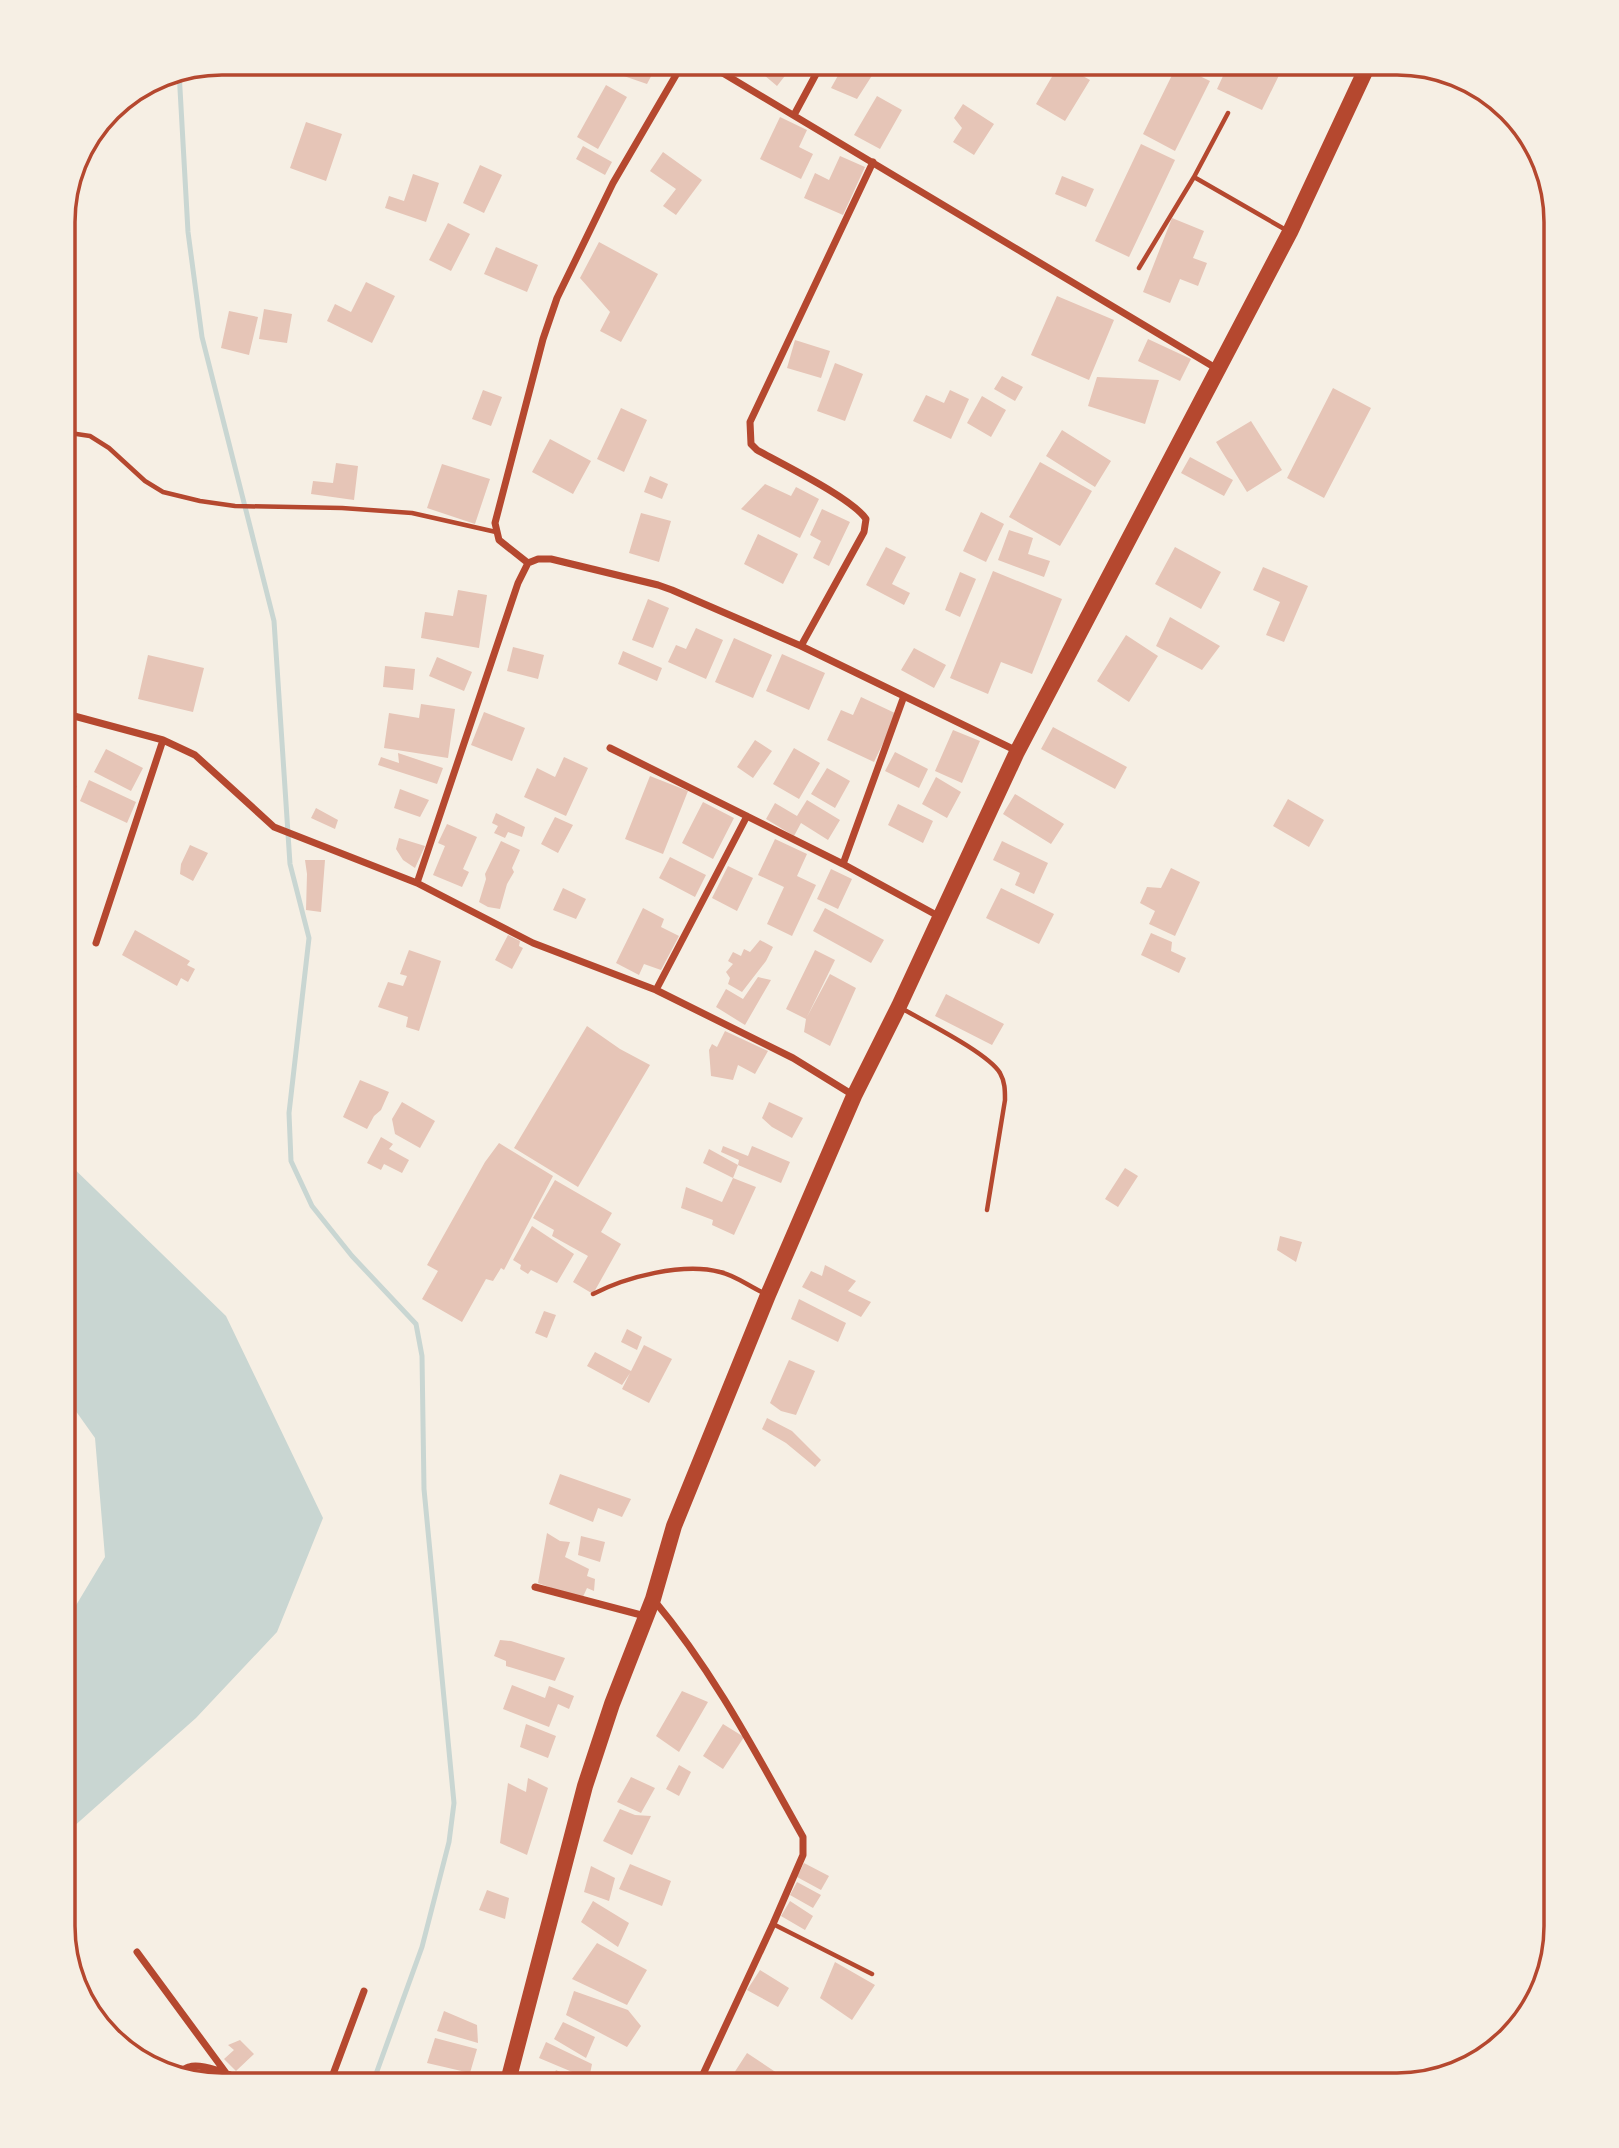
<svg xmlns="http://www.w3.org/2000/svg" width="1619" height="2148" font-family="Georgia,serif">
  <rect width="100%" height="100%" fill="#f6efe4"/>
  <path fill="#c9d6d2" d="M63 1158 226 1316 323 1518 277 1632 196 1718 63 1836V1627L105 1557 95 1438 63 1393Z"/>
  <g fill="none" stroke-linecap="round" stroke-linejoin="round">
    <path stroke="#c9d6d2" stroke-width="5" d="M179 71 188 232 202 337 274 621 290 864 309 938 289 1113 291 1161 312 1206 352 1256 416 1324 422 1356 424 1489 454 1803 449 1842 422 1947 372 2085"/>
  </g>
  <path fill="#e6c5b7" d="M265 63H287L284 70Z
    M621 63H658L647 84 615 73Z
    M773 63H795L777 86 764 75Z
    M845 63H880L857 99 831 88Z
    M1060 63 1090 80 1065 121 1036 104Z
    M1229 63H1285L1262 110 1217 89Z
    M1177 65 1210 81 1175 151 1143 134Z
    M606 85 627 97 598 149 577 137Z
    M877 96 902 110 880 149 854 135Z
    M963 104 994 124 974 155 953 142 962 128 954 118Z
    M780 117 807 130 799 147 813 154 801 179 760 159Z
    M306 122 342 134 326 181 290 168Z
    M1141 144 1175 160 1129 257 1095 241Z
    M583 146 612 162 605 175 576 159Z
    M663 152 702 180 676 215 663 206 676 189 650 171Z
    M840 156 865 167 843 215 804 198 815 173 829 180Z
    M480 165 502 175 484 213 463 203Z
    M413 174 439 183 426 222 385 208 389 196 404 201Z
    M1062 176 1094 189 1086 207 1055 194Z
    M1172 218 1204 231 1193 258 1207 263 1198 286 1180 279 1170 303 1143 292Z
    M448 223 470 234 451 271 429 260Z
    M599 242 658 274 621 342 600 331 610 312 580 278Z
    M496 247 538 265 527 292 484 274Z
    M366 282 395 296 372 343 327 321 335 304 351 312Z
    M1057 296 1114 320 1089 380 1031 355Z
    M264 309 292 314 287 343 259 339Z
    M229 311 258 317 249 355 221 348Z
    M1148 339 1191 359 1180 381 1138 361Z
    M795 340 830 351 821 378 787 368Z
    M835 363 863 374 845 421 817 411Z
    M1002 376 1023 387 1015 401 994 389Z
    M1097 377 1159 380 1145 424 1088 406Z
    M1333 388 1371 408 1324 498 1287 478Z
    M483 390 502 397 491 426 472 419Z
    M950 390 969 399 951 439 913 421 926 395 944 403Z
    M982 396 1006 410 991 437 967 423Z
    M621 408 647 420 624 472 597 459Z
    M1251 421 1282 470 1247 492 1216 442Z
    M1062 430 1111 461 1095 487 1046 456Z
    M550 439 591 461 573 494 532 472Z
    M1190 457 1233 480 1224 496 1181 473Z
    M1040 462 1092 491 1060 546 1009 517Z
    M336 463 358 466 354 500 311 494 313 481 333 483Z
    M442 464 490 479 475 524 427 508Z
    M650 476 668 484 662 499 644 492Z
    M765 484 791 496 796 487 819 499 800 538 741 509Z
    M822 509 850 522 829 566 813 558 821 541 810 535Z
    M981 512 1004 524 986 562 963 551Z
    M641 513 671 521 659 562 629 553Z
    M1009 530 1033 538 1028 554 1050 561 1044 577 998 560Z
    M758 534 798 554 783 584 744 564Z
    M886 547 906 557 892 584 910 593 904 605 866 585Z
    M1175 547 1221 572 1201 609 1155 584Z
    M1263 567 1308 586 1284 642 1266 635 1280 602 1253 590Z
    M993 571 1062 599 1032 674 1001 662 988 694 950 678Z
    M960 572 976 579 960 617 945 610Z
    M458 590 487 595 479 648 421 638 425 612 453 616Z
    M648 599 669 608 653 648 632 640Z
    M1170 617 1220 646 1202 670 1156 646Z
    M696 628 723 640 706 679 668 662 676 645 686 649Z
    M1126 635 1158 656 1129 702 1097 681Z
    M734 638 772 655 753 698 715 682Z
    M513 647 544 655 538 679 507 671Z
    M914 648 946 665 934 688 901 670Z
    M623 651 662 668 657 681 618 664Z
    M782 654 825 673 809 710 766 691Z
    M148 655 204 668 193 712 138 699Z
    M437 657 472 672 464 691 429 676Z
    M385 666 415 669 413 690 383 687Z
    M861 697 897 714 874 762 827 740 841 710 853 715Z
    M421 704 455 709 448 758 384 748 389 713 419 718Z
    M484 712 525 728 512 761 471 745Z
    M1053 727 1127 767 1115 789 1041 749Z
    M953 730 980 741 962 783 935 771Z
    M755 740 772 751 753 778 737 767Z
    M794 748 820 763 799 799 773 784Z
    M106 749 143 768 131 791 94 772Z
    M895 752 928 769 919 788 885 771Z
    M398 753 443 768 437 784 378 765 381 757 399 763Z
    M564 757 588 768 566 816 524 797 537 768 555 777Z
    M827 768 850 781 835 808 811 794Z
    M650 776 688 791 663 854 625 839Z
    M936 777 961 792 947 818 922 804Z
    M63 780 77 786 63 819Z
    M89 780 136 802 127 823 80 801Z
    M400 789 429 800 420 817 394 808Z
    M1015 794 1064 824 1051 844 1003 814Z
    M1288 799 1324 820 1309 847 1273 826Z
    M807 800 840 820 828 840 801 823 794 836 766 819 775 803 797 816Z
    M703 802 734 818 713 859 682 843Z
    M898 804 933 821 923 843 888 825Z
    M316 808 338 820 335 829 311 818Z
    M496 813 525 827 522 837 508 832 505 838 494 833 498 826 492 823Z
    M555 817 573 825 558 853 541 844Z
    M447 824 477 837 463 869 469 872 462 887 433 875 445 846 438 843Z
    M399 838 425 846 415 868 403 860 396 849Z
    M775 839 807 854 797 876 816 885 792 936 767 924 784 887 758 875Z
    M501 841 520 850 512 868 514 872 507 884 500 909 488 907 479 902 486 879 485 874Z
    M1002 841 1048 863 1034 894 1015 885 1020 873 993 860Z
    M190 845 208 853 193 881 180 874 181 864Z
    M670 857 706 875 695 897 659 878Z
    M305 860H325L321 912 306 910 307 874Z
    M728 866 753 878 737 911 712 898Z
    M1171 868 1200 882 1175 936 1149 924 1155 911 1140 903 1147 887 1161 888Z
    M831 869 852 879 838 909 817 899Z
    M563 888 586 899 576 919 553 910Z
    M1001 888 1054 914 1039 944 986 918Z
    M643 908 664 919 661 927 679 936 661 970 644 964 639 975 616 963Z
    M825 908 884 940 871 963 813 931Z
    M135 930 190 961 187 965 195 969 188 982 181 978 177 986 122 955Z
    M1151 933 1172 942 1171 951 1186 958 1179 973 1141 955Z
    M508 935 520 941 519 946 523 948 512 969 495 960Z
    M760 940 773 947 766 961 742 992 728 984 730 978 726 972 733 964 728 961 733 952 741 956 744 949 750 952Z
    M409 950 441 961 419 1031 406 1027 408 1017 378 1007 388 982 403 986 407 976 400 974Z
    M815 950 835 960 807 1017 830 974 856 988 830 1046 804 1032 806 1019 786 1009Z
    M63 962 72 970 63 980Z
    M758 977 771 980 745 1025 716 1007 726 989 743 999Z
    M946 994 1004 1024 992 1045 935 1016Z
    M587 1026 620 1049 650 1065 578 1187 514 1148Z
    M725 1031 768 1051 755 1074 738 1065 733 1080 711 1076 709 1050 712 1044 717 1047Z
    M360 1080 389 1092 381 1110 374 1116 367 1129 343 1117Z
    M402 1102 435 1121 420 1148 395 1134 392 1119Z
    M769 1102 803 1118 792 1138 772 1127 762 1118Z
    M381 1137 393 1144 389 1149 409 1160 402 1173 384 1164 381 1170 367 1163Z
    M499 1143 553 1176 504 1270 501 1268 493 1281 486 1279 462 1322 422 1299 438 1271 427 1265 485 1162Z
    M723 1146 748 1156 752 1146 790 1162 781 1183 738 1165 733 1178 703 1163 709 1149 738 1165 739 1160 721 1152Z
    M1125 1168 1138 1176 1118 1207 1105 1199Z
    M733 1178 756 1187 734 1235 712 1225 713 1220 681 1208 686 1187 722 1202Z
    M555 1180 612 1213 601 1232 621 1244 593 1294 573 1282 588 1256 552 1236 554 1230 533 1218Z
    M532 1226 574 1254 557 1283 531 1270 528 1274 520 1269 521 1265 513 1260Z
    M1280 1236 1302 1242 1296 1262 1277 1250Z
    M825 1265 856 1281 848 1291 871 1302 861 1317 802 1287 811 1271 822 1276Z
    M799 1299 846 1323 838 1342 791 1319Z
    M544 1311 556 1315 547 1338 535 1333Z
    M627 1329 642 1337 637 1350 621 1342Z
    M644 1345 672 1359 649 1403 622 1389 630 1373 622 1385 587 1366 595 1352 631 1371Z
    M789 1360 815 1371 796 1415 781 1411 770 1403Z
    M767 1418 792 1431 821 1460 815 1467 786 1443 762 1429Z
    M560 1474 631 1499 622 1517 598 1508 593 1522 549 1504Z
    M547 1533 560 1541 570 1542 565 1557 589 1569 587 1576 595 1579 594 1591 587 1588 582 1599 538 1583Z
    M581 1536 605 1542 600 1562 578 1555Z
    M500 1640 511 1641 565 1658 555 1681 506 1666V1661L494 1656Z
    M512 1685 545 1698 549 1686 574 1696 569 1709 558 1704 549 1727 503 1709Z
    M682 1691 708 1702 679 1752 656 1736Z
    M526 1724 556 1736 548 1758 520 1747Z
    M723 1724 744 1737 723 1769 703 1756Z
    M679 1765 691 1772 679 1796 666 1789Z
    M631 1777 655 1788 641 1813 617 1802Z
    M528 1778 548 1788 527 1855 500 1843 508 1783 526 1792Z
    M620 1809 635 1815 651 1816 632 1855 603 1841Z
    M804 1863 829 1876 821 1890 797 1877Z
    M630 1864 671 1881 662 1906 619 1889Z
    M591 1866 615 1878 609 1901 584 1892Z
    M797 1882 821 1895 813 1908 790 1895Z
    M487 1890 509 1898 505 1919 479 1910Z
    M593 1901 629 1923 618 1947 581 1922Z
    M790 1901 813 1916 805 1930 781 1916Z
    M597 1943 647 1970 627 2005 572 1979Z
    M835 1962 875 1985 852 2020 820 1998Z
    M760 1970 789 1988 778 2007 747 1990Z
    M574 1991 628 2010 641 2026 627 2047 566 2015Z
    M444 2011 477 2025 478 2043 437 2031Z
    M563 2022 595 2037 586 2058 554 2039Z
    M435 2038 477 2049 470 2073 427 2063Z
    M240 2040 254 2054 236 2071 224 2059 234 2050 228 2045Z
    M546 2042 592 2064 589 2079 539 2058Z
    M747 2053 777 2073 771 2085H751L734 2073Z
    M556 2070 586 2085H549Z
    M424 2074 457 2084V2085H421Z"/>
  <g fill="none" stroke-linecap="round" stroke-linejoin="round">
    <path stroke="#b5482f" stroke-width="4.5" d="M1228 113 1194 177 1286 230
      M1139 268 1194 177
      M63 432 90 436 109 448 145 481 163 492 200 501 235 506 342 508 412 513 496 532
      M903 1009C925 1022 988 1053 1000 1073 1005 1082 1005 1090 1005 1100L987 1210
      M593 1294C626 1277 683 1262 720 1272 735 1275 750 1287 764 1293
      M773 1924 872 1974"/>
    <path stroke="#b5482f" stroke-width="7" d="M706 63 1219 370
      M794 115 822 63
      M528 563 499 540 495 523 543 339 557 298 613 183 683 63
      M801 646 864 532 866 519C852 498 782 464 757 450L751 444 750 422 873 162
      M63 713 163 740 195 755 274 827 417 883 533 943 656 990 793 1058 853 1095
      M610 748 843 864 940 917
      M843 864 904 696
      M417 883 518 583 528 563 538 559H551L658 585 672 590 801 646 1017 751
      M96 943 163 740
      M656 990 747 816
      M535 1587 645 1616
      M653 1599C714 1672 757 1755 803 1837V1855L773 1924 698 2085
      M137 1952 226 2073
      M179 2074C182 2071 185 2068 189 2067 204 2062 239 2079 254 2085
      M329 2085 364 1991"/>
    <path stroke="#b5482f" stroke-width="16" d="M507 2085 585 1786 612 1704 653 1599 674 1526 768 1295 854 1096 899 1006 1017 752 1290 232 1369 63"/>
  </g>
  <path d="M0 0H1619V2148H0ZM222 75H1397A147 147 0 0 1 1544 222V1926A147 147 0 0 1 1397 2073H222A147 147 0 0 1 75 1926V222A147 147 0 0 1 222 75Z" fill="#f6efe4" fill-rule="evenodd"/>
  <path fill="none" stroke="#b5482f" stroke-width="3.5" d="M222 75H1397A147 147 0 0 1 1544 222V1926A147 147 0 0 1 1397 2073H222A147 147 0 0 1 75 1926V222A147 147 0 0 1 222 75Z"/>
</svg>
